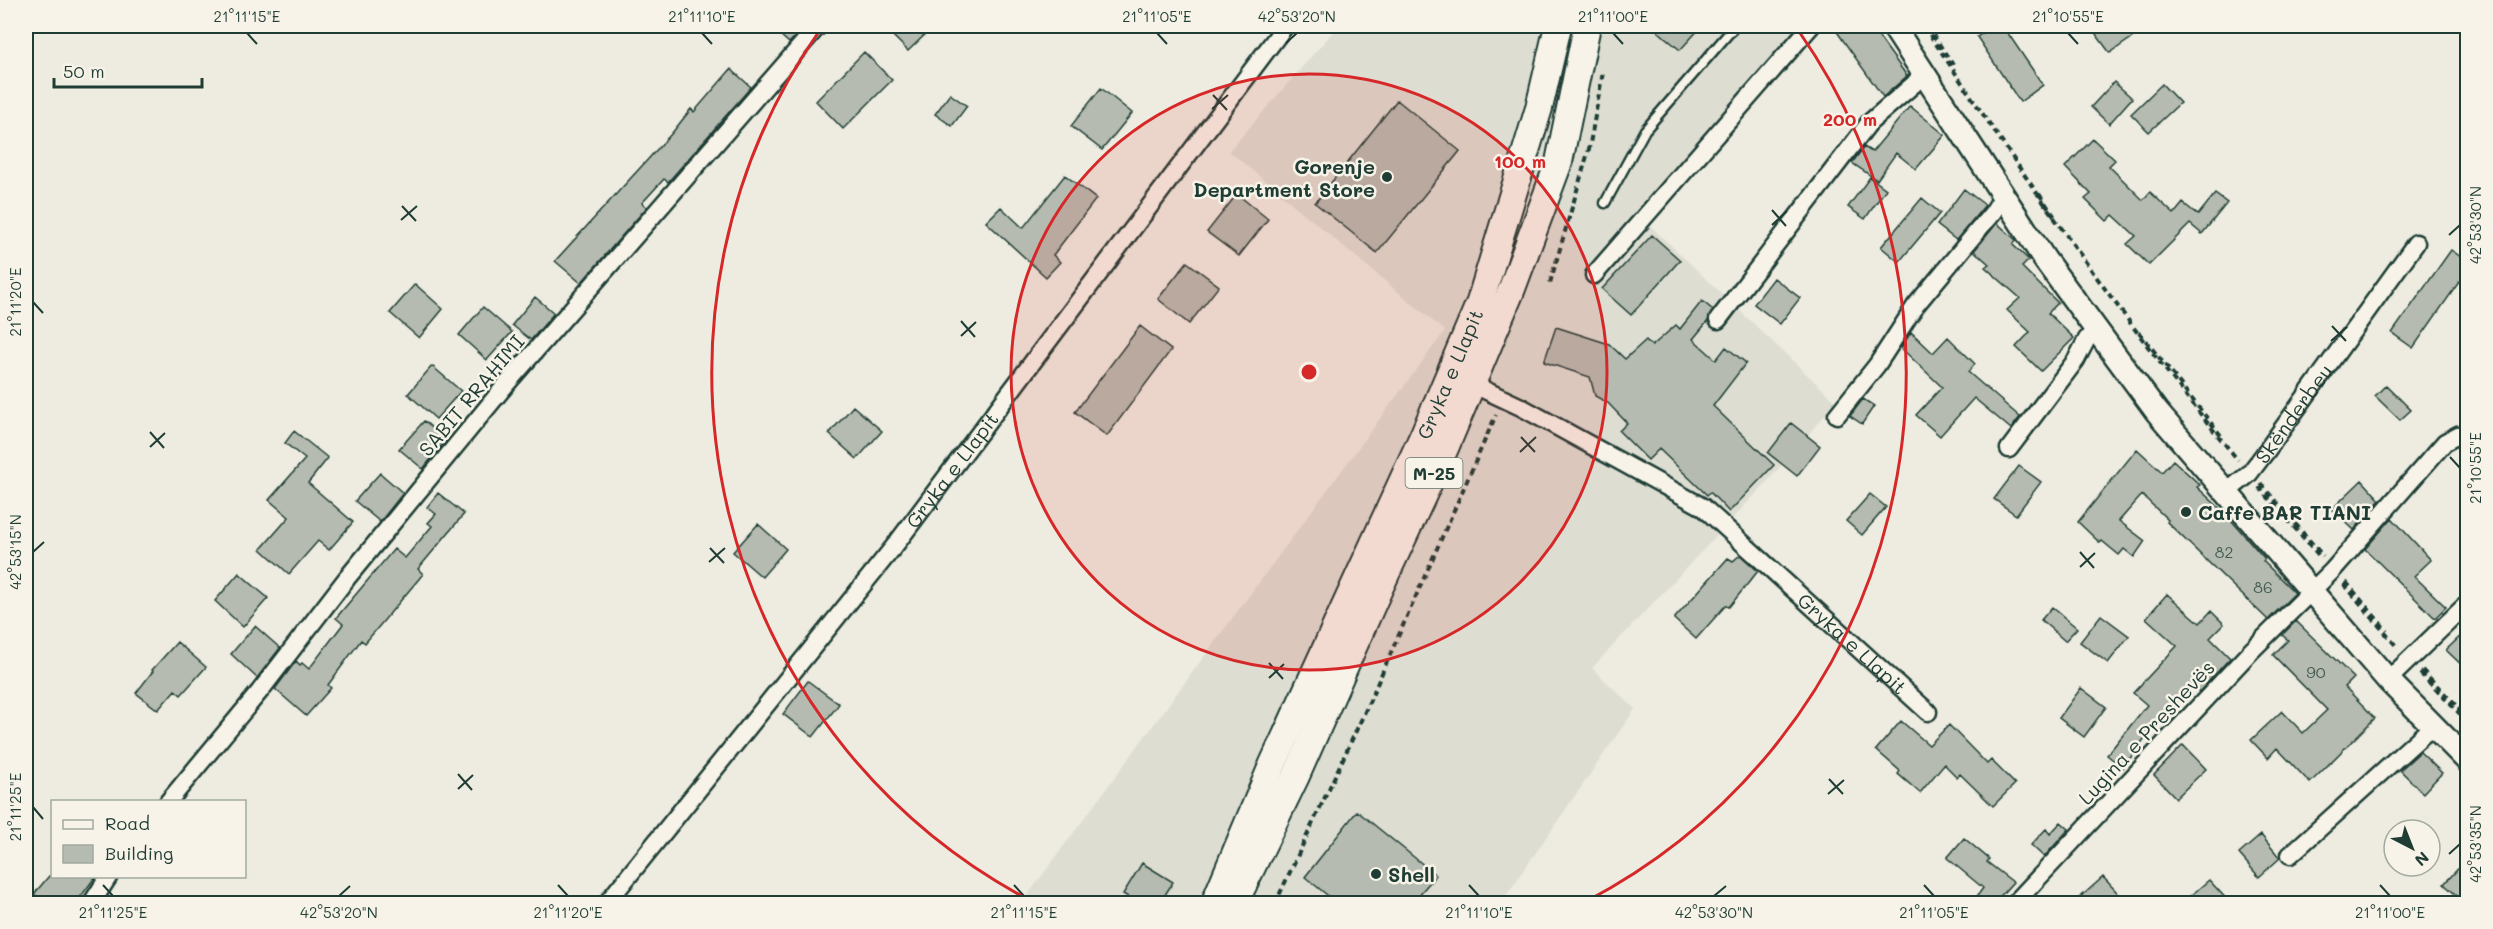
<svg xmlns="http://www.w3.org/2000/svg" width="2493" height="929" font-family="Mali,sans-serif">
  <rect width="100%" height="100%" fill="#eeece1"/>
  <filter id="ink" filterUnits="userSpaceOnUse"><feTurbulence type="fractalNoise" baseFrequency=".0167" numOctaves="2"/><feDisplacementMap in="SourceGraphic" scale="12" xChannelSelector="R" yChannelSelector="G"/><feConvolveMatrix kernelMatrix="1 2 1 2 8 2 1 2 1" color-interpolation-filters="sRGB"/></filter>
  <g filter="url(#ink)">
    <path fill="#ddddd2" d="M1338 26H1808L1641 217 1836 402 1767 482 1592 668 1635 709 1501 903 1021 904 1445 331 1229 151Z"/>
    <path fill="#b5bbb0" stroke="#1f3d34" stroke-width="1.5" d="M770 26H805L789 43Z
      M883 26H934L908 51Z
      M1652 26H1702L1680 50Z
      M1833 26H1871L1907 76 1883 97Z
      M1993 26H2003L2043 85 2020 102 1977 37Z
      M2090 26H2125L2133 37 2110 53Z
      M864 52 892 80 843 129 816 101Z
      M731 69 751 87 668 182 664 179 642 203 647 207 581 283 555 261 672 133 691 109 694 112Z
      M2114 82 2132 98 2109 124 2091 107Z
      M2162 84 2180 103 2149 132 2131 114Z
      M1101 88 1132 113 1102 150 1071 126Z
      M950 94 967 106 952 126 935 114Z
      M1397 100 1460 151 1377 253 1315 203Z
      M1910 106 1945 135 1916 169 1896 153 1877 180 1852 163 1864 147 1872 152Z
      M2093 139 2115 160 2109 166 2143 200 2150 192 2174 214 2183 203 2198 215 2215 194 2227 203 2202 234 2190 224 2149 265 2127 244 2136 236 2113 215 2107 221 2085 199 2091 194 2065 167Z
      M1065 175 1096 199 1053 255 1060 262 1046 277 986 222 1001 207 1023 228Z
      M1870 177 1886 189 1865 219 1848 207Z
      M1964 189 1985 205 1956 240 1937 225Z
      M1237 194 1268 219 1239 256 1207 232Z
      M1922 198 1940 213 1899 262 1881 247Z
      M1997 223 2016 240 2013 245 2029 260 2022 267 2058 303 2048 313 2074 338 2041 371 2016 347 2030 332 2007 310 2020 298 1985 267 1989 264 1974 251Z
      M1652 235 1680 260 1631 315 1602 289Z
      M2451 250 2468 262V289L2459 282 2413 348 2392 333Z
      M1187 262 1219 286 1189 324 1158 299Z
      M1774 278 1800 298 1780 324 1754 304Z
      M415 284 443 309 419 338 390 313Z
      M535 297 554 313 531 340 512 325Z
      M1702 301 1713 310 1708 321 1693 339 1716 360 1726 347 1746 363 1713 406 1774 465 1729 512 1710 492 1707 495 1659 449 1648 460 1619 431 1627 423 1608 403 1595 396 1590 377 1544 362 1556 327 1609 344 1625 359 1646 340 1652 346 1676 325 1680 329Z
      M483 307 512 332 487 360 459 335Z
      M1140 326 1171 350 1107 436 1075 412Z
      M1911 332 1933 353 1948 337 1975 364 1968 372 2020 417 2011 429 1974 398 1940 436 1916 415 1942 387 1901 348Z
      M432 366 461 391 436 419 408 394Z
      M2386 385 2411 410 2400 420 2375 396Z
      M1863 399 1874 406 1862 424 1850 416Z
      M853 406 882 431 857 459 829 434Z
      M424 421 446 440 423 469 399 449Z
      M1791 423 1820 446 1797 476 1768 453Z
      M294 431 328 458 308 483 353 522 329 550 318 541 289 574 261 549 289 517 269 500 305 459 285 443Z
      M2137 449 2162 472 2173 460 2200 485 2197 487 2225 513 2265 559 2263 561 2295 593 2268 620 2167 522 2168 520 2142 495 2119 521 2145 541 2134 557 2124 549 2119 555 2102 541 2100 543 2078 522Z
      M2019 466 2041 482 2016 515 1994 499Z
      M380 473 403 493 380 522 355 501Z
      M2362 480 2380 500 2354 530 2332 509Z
      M438 493 464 514 418 569 423 574 365 643 361 640 328 685 331 688 306 716 275 689 296 661 300 665 302 663 309 669 343 624 336 618 394 549 405 558 432 526 428 523 436 514 427 507Z
      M1870 494 1886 507 1862 535 1846 521Z
      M2392 518 2431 560 2414 576 2446 607 2435 618 2365 549Z
      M758 524 786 549 762 577 733 552Z
      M1740 555 1758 571 1729 607 1726 605 1696 639 1674 619 1728 558 1733 561Z
      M239 573 268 598 243 627 215 601Z
      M2167 594 2200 623 2211 611 2224 624 2210 638 2230 658 2199 692 2192 685 2147 735 2123 768 2107 755 2147 705 2133 693 2177 646 2146 618Z
      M2052 607 2077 628 2065 641 2041 620Z
      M2101 615 2129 636 2108 663 2080 642Z
      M2296 621 2354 678 2345 687 2375 718 2310 783 2277 748 2268 758 2251 740 2282 711 2303 733 2327 710 2273 655 2288 640 2282 635Z
      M255 626 280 648 257 678 231 654Z
      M2468 629V671L2446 650Z
      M177 642 206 667 181 695 175 690 158 710 136 693 153 671 152 670Z
      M808 681 839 704 813 737 783 714Z
      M2081 688 2106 707 2084 737 2059 718Z
      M1901 721 1929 745 1949 725 1987 764 1991 760 2015 784 1993 806 1960 774 1957 777 1944 764 1920 793 1898 774 1900 771 1876 750Z
      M2183 745 2206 769 2176 798 2154 775Z
      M2420 752 2442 773 2423 793 2400 770Z
      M1357 811 1436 875 1412 903H1337L1305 877Z
      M2061 822 2069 829 2044 857 2031 845 2046 829 2050 834Z
      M2261 835 2280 858 2259 877 2239 854Z
      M1964 838 1989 859 1987 862 2013 882 1994 903H1972L1983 888 1947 858Z
      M2468 858V903H2465L2444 884Z
      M1142 863 1173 882 1160 903H1138L1123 894Z
      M49 876H96L76 903H45L34 894Z
      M2103 877 2127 903H2074Z
      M2209 880 2230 903H2182Z"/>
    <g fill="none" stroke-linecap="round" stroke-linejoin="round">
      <g stroke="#1f3d34" stroke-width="13">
        <path id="lane" d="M1605 203 1645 130 1735 26"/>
      </g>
      <g stroke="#1f3d34" stroke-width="21">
        <g id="street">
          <path d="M1594 275 1811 26"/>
          <path d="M1718 320 1869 123 1914 84 1922 74"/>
          <path id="s1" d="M1472 384 1521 407 1703 507 1928 712"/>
          <path d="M1837 415 1877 365 1916 305 1993 212 2003 196"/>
          <path d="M2009 449 2076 360 2087 339 2098 332"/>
          <path id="s2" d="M2228 491 2249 474 2265 453 2416 243"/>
          <path d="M2388 680 2468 603"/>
          <path d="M168 802 260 691 347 578 509 381 818 26"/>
          <path d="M2290 855 2425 733 2437 729"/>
          <path d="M91 904 109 876"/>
          <path id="s3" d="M606 904 896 544 1285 26"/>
          <path d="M2014 904 2251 651 2332 571 2445 442 2458 435 2468 443"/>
        </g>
      </g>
      <g stroke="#1f3d34" stroke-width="27">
        <path id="secondary" d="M1893 26 2045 260 2157 412 2388 680 2468 761"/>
      </g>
      <g stroke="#1f3d34" stroke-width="30">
        <g id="primary">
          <path id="s4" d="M1214 904 1272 766 1423 436 1480 302 1539 108 1558 26"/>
          <path d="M1234 904 1296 776 1379 589 1445 448 1511 291 1559 162 1587 26"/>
        </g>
      </g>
      <path stroke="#1f3d34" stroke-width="4" stroke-dasharray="6 4.5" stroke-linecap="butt" d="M1924 26C2023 175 2123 322 2238 460
        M1927 26 1953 65
        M2039 194 2055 217
        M1550 283 1589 149 1603 72
        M2139 332 2222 437
        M2261 484 2323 556
        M2259 487 2321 558
        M2346 582 2387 631
        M2344 584 2397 647
        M2422 670 2468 718
        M2420 673 2468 722
        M1275 904 1363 716 1496 415"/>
      <use href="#lane" stroke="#f7f3e8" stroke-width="8"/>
      <use href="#street" stroke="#f7f3e8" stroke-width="16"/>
      <use href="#secondary" stroke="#f7f3e8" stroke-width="22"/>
      <use href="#primary" stroke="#f7f3e8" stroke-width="26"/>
    </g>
  </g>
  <path fill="none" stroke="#1f3d34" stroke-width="2" d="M247 33 257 44M702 33 712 44M1157 33 1167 44M1613 33 1623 44M2068 33 2078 44M1286 43 1297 33M1213 95 1227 110M1212 109 1228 95M402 206 416 221M1772 210 1786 226M401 220 417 206M1772 225 1787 211M2449 235 2460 225M33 302 43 313M961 321 975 337M2332 326 2346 341M961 336 976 322M2331 341 2347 327M150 432 164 448M1521 437 1535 452M150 447 165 433M1520 452 1536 437M2450 457 2460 468M710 548 724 563M33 552 44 542M2080 552 2094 568M709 562 725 548M2080 567 2095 553M1269 663 1283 679M1269 678 1284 664M458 774 472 790M1829 779 1843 794M458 789 473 775M1828 794 1844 780M33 807 43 819M2449 854 2460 844M103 885 113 896M558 885 568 896M1014 885 1024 896M1469 885 1479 896M1924 885 1934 896M2380 885 2390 896M339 896 350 886M1714 896 1726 886"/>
  <circle cx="1309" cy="372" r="298" fill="#d62828" fill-opacity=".12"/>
  <g fill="none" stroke="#d62828" stroke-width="3">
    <circle cx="1309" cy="372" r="298"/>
    <path d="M1033 902A597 597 0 0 1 820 30M1798 30A597 597 0 0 1 1585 902"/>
  </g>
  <g fill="#1f3d34" stroke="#f7f3e8" stroke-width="2">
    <circle cx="1387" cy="177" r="6"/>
    <circle cx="2186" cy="512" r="6"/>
    <circle cx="1376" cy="874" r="6"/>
  </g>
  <g text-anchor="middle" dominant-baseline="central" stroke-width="5" stroke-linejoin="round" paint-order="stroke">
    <g font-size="16" fill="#445c53">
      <text x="2224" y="551">82</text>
      <text x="2263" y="586">86</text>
      <text x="2316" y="671">90</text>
    </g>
    <rect fill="#f7f3e8" stroke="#60746a" stroke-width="1.5" x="1405.5" y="458" width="57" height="30" rx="4.5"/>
    <g font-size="18" font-weight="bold" fill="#1f3d34">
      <text x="1434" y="473">M-25</text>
    </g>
    <g font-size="20" font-weight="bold" fill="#1f3d34" stroke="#f7f3e8" text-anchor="start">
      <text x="1375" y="166" text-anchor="end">Gorenje<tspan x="1375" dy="23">Department Store</tspan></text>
      <text x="2198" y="512">Caffe BAR TIANI</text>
      <text x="1388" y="874">Shell</text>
    </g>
    <g font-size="20" fill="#1f3d34" stroke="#f7f3e8">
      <text stroke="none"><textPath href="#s4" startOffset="580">Gryka e Llapit</textPath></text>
      <text transform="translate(471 395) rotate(-50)">SABIT RRAHIMI</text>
      <text stroke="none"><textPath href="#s2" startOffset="102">Skënderbeu</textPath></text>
      <text stroke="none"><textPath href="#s3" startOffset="555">Gryka e Llapit</textPath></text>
      <text stroke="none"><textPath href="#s1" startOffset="464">Gryka e Llapit</textPath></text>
      <text transform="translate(2146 732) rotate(-47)">Lugina e Preshevës</text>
    </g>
  </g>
  <circle cx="1309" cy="372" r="9" fill="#d62828" stroke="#f7f3e8" stroke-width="3"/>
  <g font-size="18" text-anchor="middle" font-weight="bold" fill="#d62828" stroke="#f7f3e8" stroke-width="5" stroke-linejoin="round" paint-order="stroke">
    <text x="1850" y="126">200 m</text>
    <text x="1520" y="168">100 m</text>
  </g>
  <rect width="2493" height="929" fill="none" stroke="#f7f3e8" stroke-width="66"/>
  <rect x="51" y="800" width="195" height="78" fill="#f7f3e8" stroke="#a1aaa0" stroke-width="1.5"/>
  <rect x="63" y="820" width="30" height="9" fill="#f7f3e8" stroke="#a1aaa0" stroke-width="1.5"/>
  <text x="105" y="830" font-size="18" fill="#1f3d34">Road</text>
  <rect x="63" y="845" width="30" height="18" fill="#b5bbb0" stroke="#a1aaa0" stroke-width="1.5"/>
  <text x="105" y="860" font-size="18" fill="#1f3d34">Building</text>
  <g transform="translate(2412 848) rotate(138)"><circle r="28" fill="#f7f3e8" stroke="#a1aaa0" stroke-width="1.5"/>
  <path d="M0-4.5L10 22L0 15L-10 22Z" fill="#1f3d34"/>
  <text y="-9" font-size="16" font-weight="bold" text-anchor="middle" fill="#1f3d34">N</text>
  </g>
  <path d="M54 78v9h148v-9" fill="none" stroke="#1f3d34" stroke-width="3"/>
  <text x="63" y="78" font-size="18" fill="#1f3d34" stroke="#f7f3e8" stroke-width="4.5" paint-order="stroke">50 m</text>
  <rect x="33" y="33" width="2427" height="863" fill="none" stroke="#1f3d34" stroke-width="2"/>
  <g font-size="15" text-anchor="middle" fill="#1f3d34">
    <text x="247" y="22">21°11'15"E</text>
    <text x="702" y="22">21°11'10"E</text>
    <text x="1157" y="22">21°11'05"E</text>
    <text x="1297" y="22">42°53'20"N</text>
    <text x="1613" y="22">21°11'00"E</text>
    <text x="2068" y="22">21°10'55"E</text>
    <text transform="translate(2476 225) rotate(-90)" y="5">42°53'30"N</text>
    <text transform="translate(16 302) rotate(-90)" y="5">21°11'20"E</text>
    <text transform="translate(2476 468) rotate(-90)" y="5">21°10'55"E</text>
    <text transform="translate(16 552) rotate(-90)" y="5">42°53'15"N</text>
    <text transform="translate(16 807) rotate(-90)" y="5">21°11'25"E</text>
    <text transform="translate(2476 844) rotate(-90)" y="5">42°53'35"N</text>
    <text x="113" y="918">21°11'25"E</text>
    <text x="339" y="918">42°53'20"N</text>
    <text x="568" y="918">21°11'20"E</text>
    <text x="1024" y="918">21°11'15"E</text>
    <text x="1479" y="918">21°11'10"E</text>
    <text x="1714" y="918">42°53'30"N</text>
    <text x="1934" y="918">21°11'05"E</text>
    <text x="2390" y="918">21°11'00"E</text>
  </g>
</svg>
